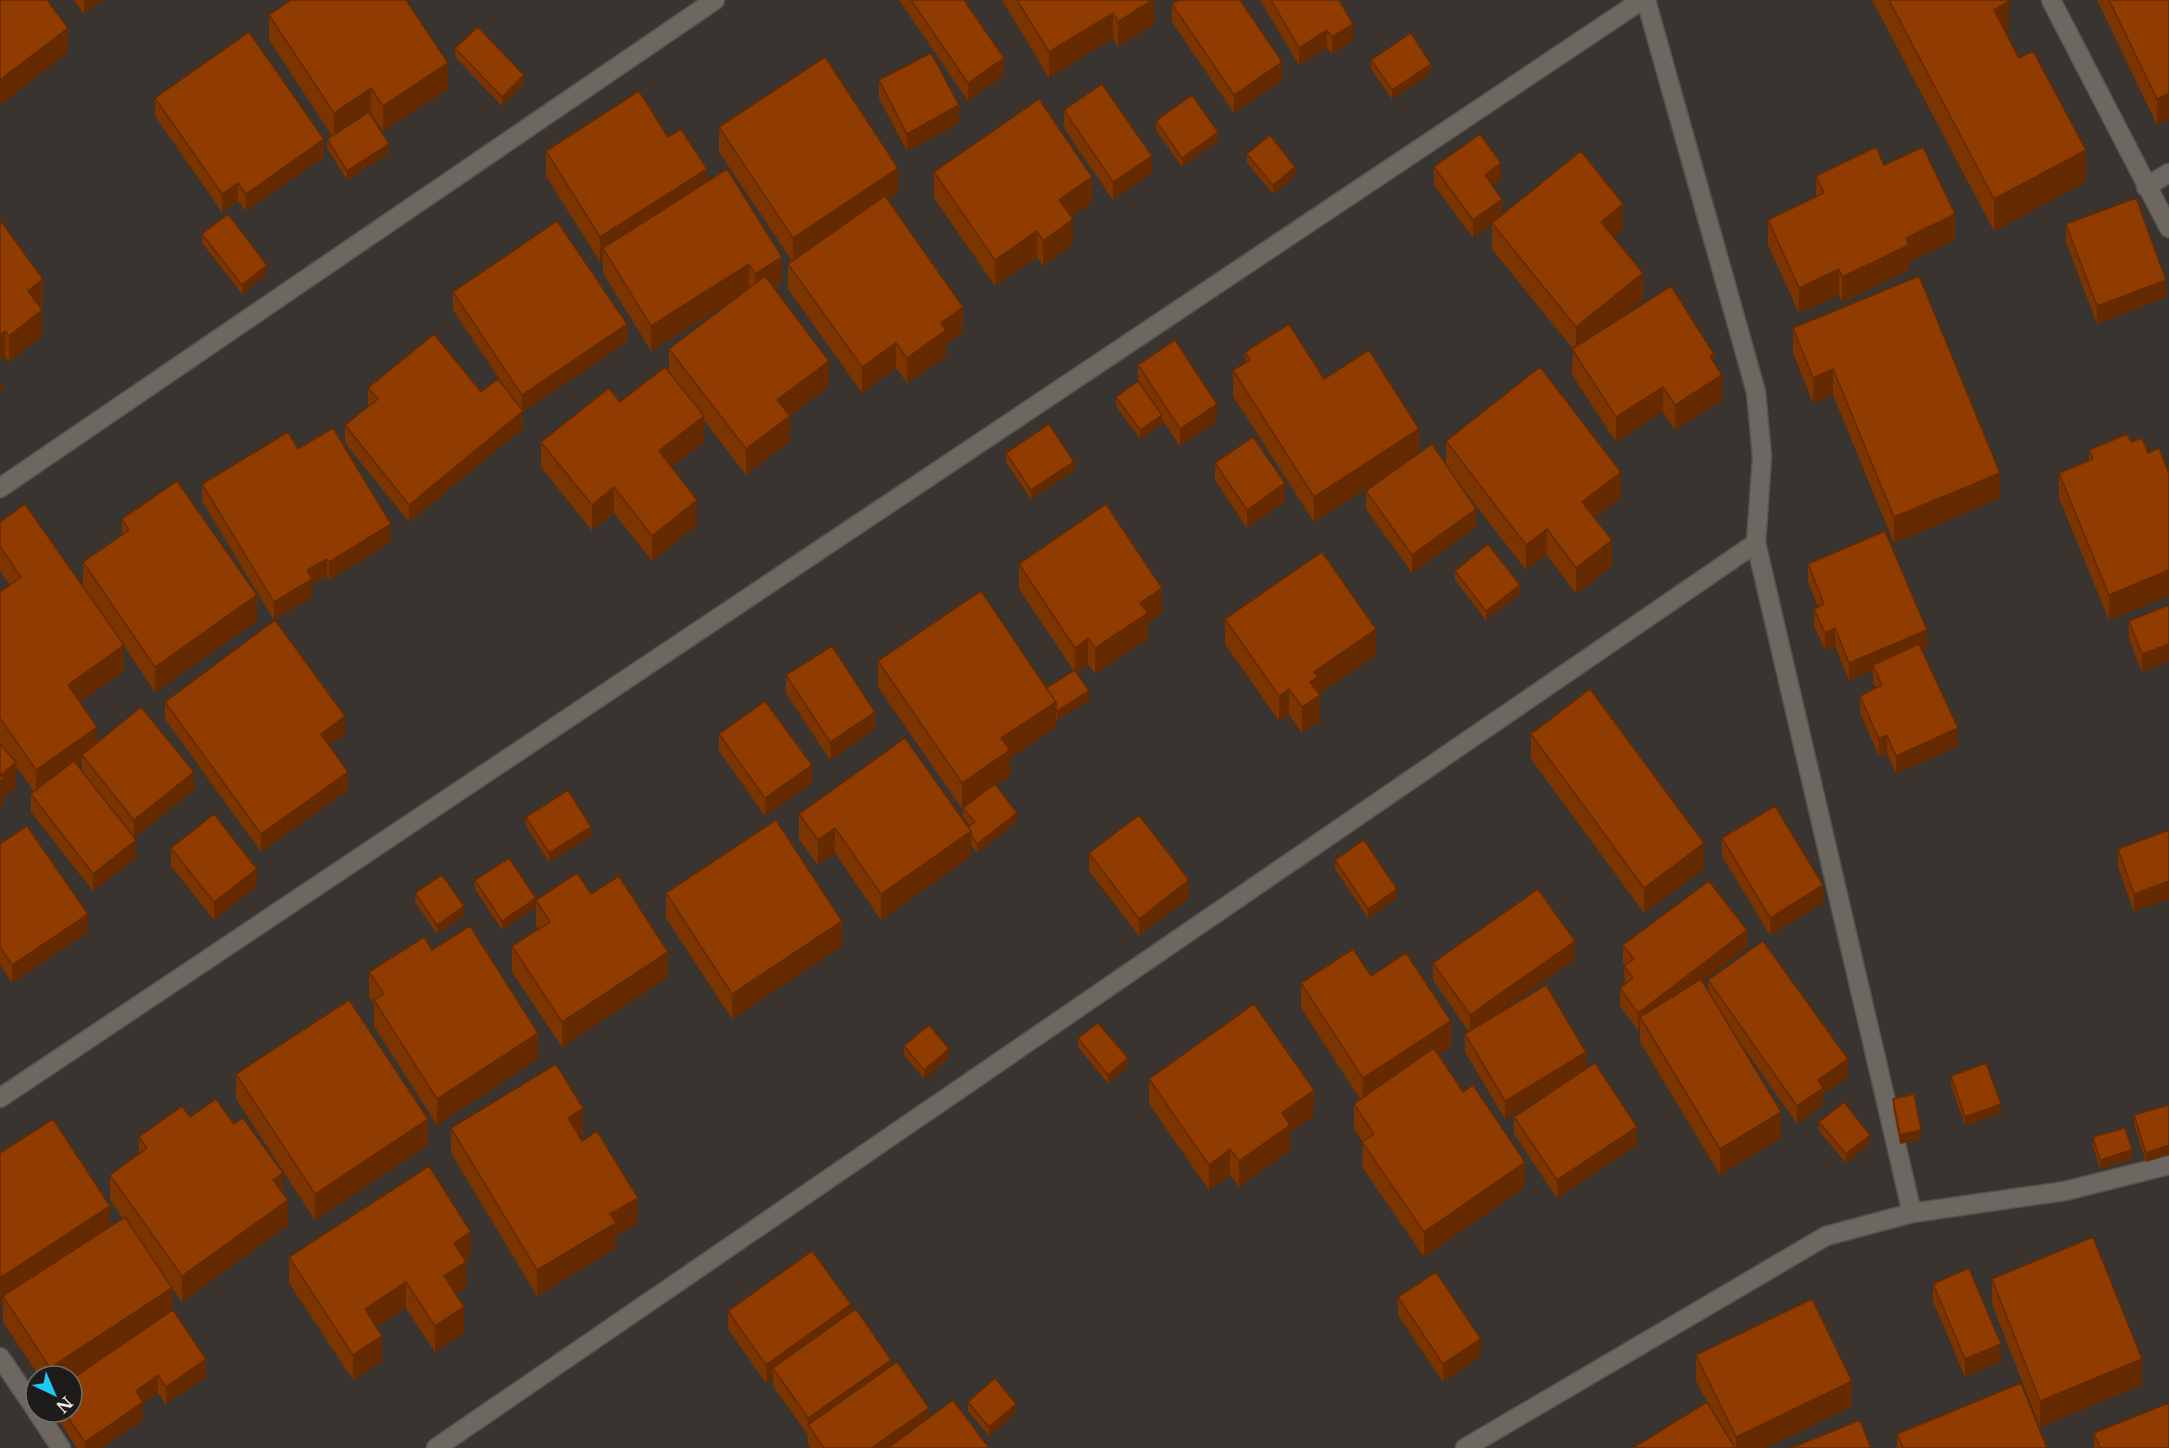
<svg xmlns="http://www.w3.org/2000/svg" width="2169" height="1448" font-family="'Libre Baskerville',serif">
  <rect width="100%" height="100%" fill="#39342f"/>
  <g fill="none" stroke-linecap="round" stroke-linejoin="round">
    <g stroke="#56524e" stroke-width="21">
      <path id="minor" d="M1646 0 1756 392 1762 457 1756 543 1912 1213
        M2051 0 2169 228
        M2146 187 2169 173
        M0 488 715 0
        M0 1098 1642 0
        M0 1357 36 1410
        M37 1412 61 1448
        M436 1448 1756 543
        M1465 1448 1826 1236 1912 1213 2065 1191 2169 1165"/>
    </g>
    <use href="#minor" stroke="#6d6762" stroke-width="18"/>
  </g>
  <path fill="#7c3400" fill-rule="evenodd" d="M74 0H103L84 14Z
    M899 0H964L1004 75 968 101Z
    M1002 0H1154V24L1118 47 1113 38 1049 78Z
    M1260 0H1339L1353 41 1332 54 1327 48 1299 65Z
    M1872 0H2008L2009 34 2007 35 2086 182 1994 231Z
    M2097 0H2169V119L2157 125Z
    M1172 4 1282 80 1234 113 1172 22Z
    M269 15 448 89 383 131 371 113 370 114 389 153 347 180 327 148V139L332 136 269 40Z
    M455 48 524 84 502 106 455 57Z
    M1371 60 1431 73 1392 99 1371 69Z
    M879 80 959 123 907 151 879 98Z
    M155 98 324 157 246 211 238 201 222 212 155 116Z
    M1064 110 1152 173 1113 200 1064 128Z
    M1156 121 1218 141 1182 167 1156 130Z
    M719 127 898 193 887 200 963 332 946 345V356L907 383 896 368 862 393 788 289V264L792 261 719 152Z
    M668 137 707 181 782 282 774 288 829 386 790 416V441L746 475 704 420V442L671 467 697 525 652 561 614 513 592 531 541 467V442L620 402 669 372V349L740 295 651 351 603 273V261L600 262 546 176V151Z
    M1247 154 1295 176 1273 194 1247 163Z
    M1884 165 1955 240 1909 262V270L1842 302 1839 295 1799 313 1768 245V220L1816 197V176Z
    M1434 167 1501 180 1493 186 1502 215 1623 229 1613 237 1643 299 1610 325 1714 362 1722 400 1675 430 1663 412 1616 442 1572 375 1573 349 1492 249V224L1473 238 1434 185Z
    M934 172 1092 202 1072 216 1073 244 1043 266 1037 257 995 286 934 198Z
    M0 220 43 304 40 307 42 336 9 362 5 357Z
    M2066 224 2166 297 2097 324 2066 242Z
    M202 234 267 274 242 294 202 243Z
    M453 292 627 342 523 412V429L409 522 345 443V425L369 406 368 405V388L509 393 453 310Z
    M1793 328 2000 498 1894 543 1833 395 1813 403 1793 353Z
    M1245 352 1324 379 1419 453 1446 465V441L1621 497 1594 518 1612 566 1576 594 1547 555 1526 570 1456 480 1476 527 1412 573 1366 509V491L1406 463 1314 522 1233 396V370L1245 363Z
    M1138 365 1217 421 1180 446 1162 420V424L1140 439 1116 406V397L1138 382Z
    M2131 442 2148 453 2168 471H2169V596L2109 620 2059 498V473L2089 460V450Z
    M298 449 391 542 329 580 327 576 312 585V597L274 620 202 501V484Z
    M1006 453 1074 471 1031 499 1006 462Z
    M1215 463 1285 501 1247 528 1215 480Z
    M122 519 257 621 155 692 124 646V671L79 702 97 743 194 790 134 838 136 858 93 891 31 812V794L34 792 16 766V787L4 798V804L0 744V592L10 585 0 571V522L83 587V562L122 535ZM82 763V771L77 766Z
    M1019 564 1162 613 1148 623V638L1095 674 1088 664 1077 672 1089 700 1057 720 1056 718V727L1010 758V776L996 785 1017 822 977 853 971 844V856L881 920 835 853 818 865 799 839V814L968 827 970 826 963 817V808L970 803 962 809 878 687V661L1046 688 1074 671 1019 589Z
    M1808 564 1927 648 1922 650 1958 746 1896 774 1887 753 1879 756 1860 713V696L1876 688 1873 683V670L1849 681 1835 646 1825 650 1814 626V609L1818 607 1808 582Z
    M1455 571 1520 594 1486 620 1455 580Z
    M2169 605 2142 672 2129 639V621Z
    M1225 619 1376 655 1319 694 1320 721 1302 733 1289 715 1279 721 1225 644Z
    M786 675 875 729 830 760 786 693Z
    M165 702 345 734 329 746 348 790 261 852 165 719Z
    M719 734 812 783 765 816 719 751Z
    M1531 734 1704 869 1644 913 1531 759Z
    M526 817 591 836 549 862 526 826Z
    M2169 830 2134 912 2118 867V849Z
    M1722 838 1823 903 1770 935 1722 856Z
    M0 844 88 932 12 983 0 965Z
    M171 848 257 886 214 920 171 866Z
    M1089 853 1189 898 1139 936 1089 871Z
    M1335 860 1397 898 1368 918 1335 869Z
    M475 880 536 907 502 930 475 889Z
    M415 893 464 916 437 934 415 902Z
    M666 893 842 946 732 1019 666 918Z
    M591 894 668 977 562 1047 512 972V946L538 929 536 926V900Z
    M1623 945 1747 947 1702 981 1708 990V980L1848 1077 1823 1094V1105L1797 1124 1739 1041 1781 1138 1720 1175 1640 1042V1028L1638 1030 1620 1006V988L1625 985 1624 966 1625 965 1623 963Z
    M432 950 538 1059 437 1125 374 1026V1004L369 997V972Z
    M1575 959 1487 1021 1586 1069 1637 1145 1557 1198 1514 1134V1117L1579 1074 1505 1119 1465 1052V1034L1469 1032 1433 980V963Z
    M1371 976 1451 1047 1439 1055 1525 1187 1424 1257 1362 1167 1363 1142 1354 1129V1104L1360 1099 1301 1008V983Z
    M1078 1038 1128 1067 1108 1084 1078 1047Z
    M904 1046 949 1058 924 1079 904 1055Z
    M236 1074 428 1145 315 1220 236 1099Z
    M1951 1076 2001 1113 1965 1126 1951 1085Z
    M1149 1079 1314 1115 1290 1133V1150L1239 1187 1230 1175 1209 1190 1149 1104Z
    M1893 1099 1921 1139 1900 1144 1893 1108Z
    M2169 1105 2146 1162 2134 1124V1115Z
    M190 1117 283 1192 288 1225 182 1302 158 1268 172 1311 206 1377 166 1404 158 1393 143 1403V1420L101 1448H77L53 1412H72V1376H39L3 1322V1301L0 1303V1153L110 1227 123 1218 110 1200V1175L139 1153V1137Z
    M1819 1122 1870 1144 1846 1163 1819 1131Z
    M451 1128 583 1134 579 1136 638 1223 616 1236V1248L537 1296 451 1153Z
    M2093 1137 2132 1159 2100 1169 2093 1146Z
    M289 1257H471L465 1261 466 1288 455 1294 464 1333 435 1352 406 1308 376 1327 382 1361 353 1380 289 1283Z
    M1992 1279 2142 1385 2040 1427 1992 1304Z
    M1933 1284 2001 1361 1965 1377 1933 1301Z
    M1398 1297 1481 1356 1443 1382 1398 1315Z
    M728 1311 851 1313 891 1366 929 1418 989 1448H811L808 1443V1435L773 1386V1377L766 1383 728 1329Z
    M1696 1355 1852 1406 1766 1448H1633L1708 1404 1696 1381Z
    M968 1402 1016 1413 989 1436 968 1411Z
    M2094 1433 2169 1448H2094Z
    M1897 1434 2047 1448H1897Z"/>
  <path fill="#652a00" d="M84 0H103L84 14Z
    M1152 0H1154V24L1118 47V22Z
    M2009 1V34L1994 42V10Z
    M1113 13V38L1049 78V52Z
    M1353 24V41L1332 54V37Z
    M68 28V53L0 105V80Z
    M1327 30V48L1299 65V48Z
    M1004 58V75L968 101V83Z
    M1282 62V80L1234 113V95Z
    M448 63V89L383 131V106Z
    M1431 64V73L1392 99V90Z
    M524 75V84L502 106V97Z
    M371 88V113L334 138V113Z
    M2169 93V119L2157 125V99Z
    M959 105V123L907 151V134Z
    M1218 132V141L1182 167V158Z
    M324 139V157L246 211V194Z
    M389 144V153L347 180V171Z
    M2086 150V182L1994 231V199Z
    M1152 156V173L1113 200V182Z
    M1501 163V180L1485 192V175Z
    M1295 167V176L1273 194V185Z
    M898 168V193L793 263V238Z
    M707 169V195L603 248V261L600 262V237Z
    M1092 177V202L1059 225V200Z
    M238 183V201L222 212V194Z
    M1502 199V217L1473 238V220Z
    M1623 204V229L1601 247V222Z
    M1955 214V240L1909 262V270L1842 302V277L1906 238Z
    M1073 219V244L1043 266V241Z
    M1037 231V257L995 286V260Z
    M782 257V282L755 299V274Z
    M749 264V290L651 351V326Z
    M267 265V274L242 294V285Z
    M1839 269V295L1799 313V288Z
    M1643 273V299L1576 353V327Z
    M43 279V304L28 316V291Z
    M2166 280V297L2097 324V306Z
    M963 307V332L946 345V356L907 383V358L941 323Z
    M42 310V336L9 362V336Z
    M627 324V342L523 412V429L409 522V505L522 412V395Z
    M5 331V357L0 360V335Z
    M896 343V368L862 393V367Z
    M1714 354V379L1710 356Z
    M829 361V386L790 416V441L746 475V449L777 400Z
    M1833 369V395L1813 403V378Z
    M1722 375V400L1675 430V405Z
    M2 382V391L0 393V384Z
    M1663 387V412L1616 442V417Z
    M1217 404V421L1180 446V429Z
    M1162 415V424L1140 439V430Z
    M704 416V442L659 477V451Z
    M1419 429V454L1314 522V497Z
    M1074 462V471L1031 499V490Z
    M1621 472V497L1582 527V502Z
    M2000 473V498L1894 543V517Z
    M1285 483V501L1247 528V510Z
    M614 487V513L592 531V505Z
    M697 500V525L652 561V536Z
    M1476 509V527L1412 573V555Z
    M391 524V542L329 580V562Z
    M1547 529V555L1526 570V545Z
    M1612 540V566L1576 594V568Z
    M327 559V576L312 585V597L274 620V602L307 570Z
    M2169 570V596L2109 620V595Z
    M1520 585V594L1486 620V611Z
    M1162 588V613L1148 623V638L1095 674V648L1140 603Z
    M257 595V621L155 692V667Z
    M1835 628V646L1825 650V633Z
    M1376 629V655L1318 695H1320V721L1302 733V707L1314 672Z
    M1927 630V648L1875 670 1873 665V670L1849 681V663Z
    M1088 638V664L1075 673V648Z
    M2169 644V661L2142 672V654Z
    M124 645V671L68 711V685Z
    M1289 689V715L1279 721V696Z
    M1089 691V700L1057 720V711Z
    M1056 702V727L1010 758V776L962 809V783L1001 738Z
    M875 712V729L830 760V742Z
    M345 716V734L321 752V734Z
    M97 727V752L82 755V763L36 795V770Z
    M1958 728V746L1896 774V756Z
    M1887 735V753L1879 756V739Z
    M16 762V787L4 798V804L0 808 1 775Z
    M812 765V783L765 816V798Z
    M194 772V790L134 838V820Z
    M348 772V790L261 852V834Z
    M1017 813V822L977 853V844Z
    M591 827V836L549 862V853Z
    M835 828V853L818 865V840Z
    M971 831V856L881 920V894Z
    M136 840V858L93 891V874Z
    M1704 843V869L1644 913V888Z
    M257 869V886L214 920V902Z
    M1189 880V898L1139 936V919Z
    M2169 881V899L2134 912V894Z
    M1823 885V903L1770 935V918Z
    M1397 889V898L1368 918V909Z
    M536 898V907L502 930V921Z
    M464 906V916L437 934V925Z
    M88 914V932L12 983V965Z
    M842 921V946L732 1019V994Z
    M1747 930V947L1645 1025 1640 1017V1028L1638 1030V1013Z
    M1575 941V959L1470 1033V1015Z
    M668 952V977L562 1047V1022Z
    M1451 1021V1047L1363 1104V1078Z
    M538 1033V1059L437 1125V1099Z
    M949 1049V1058L924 1079V1070Z
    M1586 1052V1069L1505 1119V1101Z
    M1128 1058V1067L1108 1084V1075Z
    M1848 1059V1077L1823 1094V1105L1797 1124V1106L1818 1080Z
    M1314 1090V1115L1290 1133V1150L1239 1187V1161L1282 1113Z
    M2001 1104V1113L1965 1126V1117Z
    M583 1108V1134L568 1143V1118Z
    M1781 1112V1138L1720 1175V1149Z
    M428 1119V1145L315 1220V1194Z
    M1637 1127V1145L1557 1198V1180Z
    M1921 1130V1139L1900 1144V1135Z
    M1870 1135V1144L1846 1163V1154Z
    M2169 1145V1155L2146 1162V1153Z
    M1230 1149V1175L1209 1190V1165Z
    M2132 1150V1159L2100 1169V1160Z
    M1525 1162V1187L1424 1257V1232Z
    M283 1173V1199L273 1180Z
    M638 1198V1223L616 1236V1248L537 1296V1270L610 1214Z
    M288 1200V1225L182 1302V1276Z
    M110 1206V1231L3 1296V1301L0 1303V1278Z
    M471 1232V1257L454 1269V1243Z
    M466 1262V1288L444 1301V1276Z
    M406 1282V1308L365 1334V1309Z
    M172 1288V1314L72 1379V1376H50V1368Z
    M851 1304V1322L773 1368V1377L766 1383V1365Z
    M464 1307V1333L435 1352V1326Z
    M382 1336V1361L353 1380V1355Z
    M1481 1339V1356L1443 1382V1364Z
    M2001 1344V1361L1965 1377V1359Z
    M206 1359V1377L166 1404V1387Z
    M2142 1359V1385L2040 1427V1401Z
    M891 1360V1377L808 1426V1418Z
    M158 1375V1393L143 1403V1420L101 1448H85V1442L136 1391Z
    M1852 1381V1406L1766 1448H1736V1437Z
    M1016 1404V1413L989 1436V1427Z
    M929 1408V1425L896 1448H871Z"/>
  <path fill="#903c00" stroke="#652a00" stroke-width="1.5" d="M0 0H47L68 28 0 80Z
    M291 0H406L448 63 383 106 371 88 334 113 269 15Z
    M911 0H964L1004 58 968 83Z
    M1017 0H1152L1118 22 1113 13 1049 52Z
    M1179 0H1240L1282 62 1234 95 1172 4Z
    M1271 0H1339L1353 24 1332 37 1327 30 1299 48Z
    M1889 0H2008L2009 1 1994 10 2019 58 2033 51 2086 150 1994 199Z
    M2109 0H2169V93L2157 99Z
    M478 27 524 75 502 97 455 48Z
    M249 32 324 139 246 194 238 183 222 194 155 98Z
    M1411 33 1431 64 1392 90 1371 60Z
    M931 53 959 105 907 134 879 80Z
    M825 57 898 168 793 238 719 127Z
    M1102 84 1152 156 1113 182 1064 110Z
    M639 91 668 137 681 129 707 169 600 237 546 151Z
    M1192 95 1218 132 1182 158 1156 121Z
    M1039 99 1092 177 1059 200 1073 219 1043 241 1037 231 995 260 934 172Z
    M369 112 389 144 347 171 327 139Z
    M1480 134 1501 163 1485 175 1502 199 1473 220 1434 167Z
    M1270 135 1295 167 1273 185 1247 154Z
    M1876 147 1884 165 1923 147 1955 214 1906 238 1909 245 1842 277 1839 269 1799 288 1768 220 1824 193 1816 176Z
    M1581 151 1623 204 1601 222 1643 273 1576 327 1492 223Z
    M727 169 782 257 755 274 749 264 651 326 603 248Z
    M885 196 963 307 941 323 946 330 907 358 896 343 862 367 788 264Z
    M2136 198 2166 280 2097 306 2066 224Z
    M228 214 267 265 242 285 202 234Z
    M0 220 43 279 28 291 42 310 9 336 5 331 0 335Z
    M557 221 627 324 522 395 453 292Z
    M765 276 829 361 777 400 790 416 746 449 669 349Z
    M1919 276 2000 473 1894 517 1833 369 1813 378 1793 328Z
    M1671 286 1714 354 1710 356 1722 375 1675 405 1663 387 1616 417 1572 349Z
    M1289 324 1324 379 1369 350 1419 429 1314 497 1233 370 1250 360 1245 352Z
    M434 334 481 392 498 379 523 411 409 505 345 425 378 399 368 388Z
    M1175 340 1217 404 1180 429 1138 365Z
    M665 367 704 416 659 451 697 500 652 536 614 487 592 505 541 442 609 388 620 402Z
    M1540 367 1621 472 1582 502 1612 540 1576 568 1547 529 1526 545 1446 441Z
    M1138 381 1162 415 1140 430 1116 397Z
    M1049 424 1074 462 1031 490 1006 453Z
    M333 428 391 524 329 562 327 559 307 570 312 579 274 602 202 484 288 432 298 449Z
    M2127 434 2131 442 2142 438 2148 453 2159 448 2168 471H2169V570L2109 595 2059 473 2093 459 2089 450Z
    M1253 437 1285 483 1247 510 1215 463Z
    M1432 444 1476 509 1412 555 1366 491Z
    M177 481 257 595 155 667 83 562 129 530 122 519Z
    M25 504 124 645 68 685 97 727 36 770 0 718V592L21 577 0 546V522Z
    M1106 504 1162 588 1140 603 1148 613 1095 648 1088 638 1075 648 1019 564Z
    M1885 531 1927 630 1849 663 1835 628 1825 633 1814 609 1824 604 1808 564Z
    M1488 544 1520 585 1486 611 1455 571Z
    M1322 552 1376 629 1314 672 1318 677 1310 682 1320 695 1302 707 1289 689 1279 696 1225 619Z
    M981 591 1056 702 1001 738 1010 750 962 783 878 661Z
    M2169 605V644L2142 654 2129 621Z
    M275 620 345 716 321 734 348 772 261 834 165 702Z
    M1919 644 1958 728 1896 756 1887 735 1879 739 1860 696 1882 685 1873 665Z
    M832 646 875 712 830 742 786 675Z
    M1075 670 1089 691 1057 711 1056 709V702L1046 688Z
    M1590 689 1704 843 1644 888 1531 734Z
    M765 701 812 765 765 798 719 734Z
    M141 707 194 772 134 820 82 755Z
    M905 738 971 831 881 894 835 828 818 840 799 814Z
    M0 744 16 762 1 775 4 779 0 782Z
    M74 761 136 840 93 874 31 794Z
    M995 784 1017 813 977 844 971 835V831L968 827 975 822 963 808Z
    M568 790 591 827 549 853 526 817Z
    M1775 806 1823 885 1770 918 1722 838Z
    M214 814 257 869 214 902 171 848Z
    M1139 815 1189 880 1139 919 1089 853Z
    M776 820 842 921 732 994 666 893Z
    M27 826 88 914 12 965 0 947V844Z
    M2169 830V881L2134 894 2118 849Z
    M1364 840 1397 889 1368 909 1335 860Z
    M509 858 536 898 502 921 475 880Z
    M577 873 591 894 619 876 668 952 562 1022 512 946 550 922 536 900Z
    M442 875 464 906 437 925 415 893Z
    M1709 881 1747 930 1638 1013 1620 988 1633 978 1624 966 1634 959 1623 945Z
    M1538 889 1575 941 1470 1015 1433 963Z
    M470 926 538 1033 437 1099 374 1000 384 994 369 972 424 937 432 950Z
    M1763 941 1848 1059 1818 1080 1823 1088 1797 1106 1708 980Z
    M1353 949 1371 976 1406 953 1451 1021 1363 1078 1301 983Z
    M1701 979 1781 1112 1720 1149 1640 1017Z
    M1546 985 1586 1052 1505 1101 1465 1034Z
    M349 1000 428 1119 315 1194 236 1074Z
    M1254 1004 1314 1090 1282 1113 1290 1125 1239 1161 1230 1149 1209 1165 1149 1079Z
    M1098 1023 1128 1058 1108 1075 1078 1038Z
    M929 1025 949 1049 924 1070 904 1046Z
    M1434 1048 1463 1092 1473 1085 1525 1162 1424 1232 1362 1142 1374 1134 1354 1104Z
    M1595 1063 1637 1127 1557 1180 1514 1117Z
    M1986 1063 2001 1104 1965 1117 1951 1076Z
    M556 1064 583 1108 568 1118 582 1141 597 1131 638 1198 610 1214 616 1223 537 1270 451 1128Z
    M1914 1094 1921 1130 1900 1135 1893 1099Z
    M216 1099 234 1124 243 1118 283 1173 273 1180 288 1200 182 1276 110 1175 147 1148 139 1137 182 1106 190 1117Z
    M1844 1102 1870 1135 1846 1154 1819 1122Z
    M2169 1105V1145L2146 1153 2134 1115Z
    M53 1119 110 1206 0 1278V1153Z
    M2125 1128 2132 1150 2100 1160 2093 1137Z
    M429 1166 471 1232 454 1243 466 1262 444 1276 464 1307 435 1326 406 1282 365 1309 382 1336 353 1355 289 1257Z
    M125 1217 172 1288 50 1368 3 1296Z
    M2093 1237 2142 1359 2040 1401 1992 1279Z
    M812 1251 851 1304 766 1365 728 1311Z
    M1969 1268 2001 1344 1965 1359 1933 1284Z
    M1436 1272 1481 1339 1443 1364 1398 1297Z
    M1812 1299 1852 1381 1736 1437 1696 1355Z
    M856 1309 891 1360 808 1418 773 1368Z
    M173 1310 206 1359 166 1387 158 1375 136 1391 143 1402 85 1442 64 1412H72V1379Z
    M897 1362 929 1408 871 1448H824L808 1425Z
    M995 1378 1016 1404 989 1427 968 1402Z
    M2021 1383 2047 1448H1903L1897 1434Z
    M953 1400 989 1448H888Z
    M1707 1402 1735 1448H1633Z
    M2169 1403V1448H2100L2094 1433Z
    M1860 1420 1871 1448H1791Z"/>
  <g transform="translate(54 1394) rotate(136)"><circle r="28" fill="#1e1c1a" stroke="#72706d" stroke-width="1.5"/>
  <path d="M0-4.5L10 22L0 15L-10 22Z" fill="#1dc9fc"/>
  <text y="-9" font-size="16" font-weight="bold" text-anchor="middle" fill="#f0edea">N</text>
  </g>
</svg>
